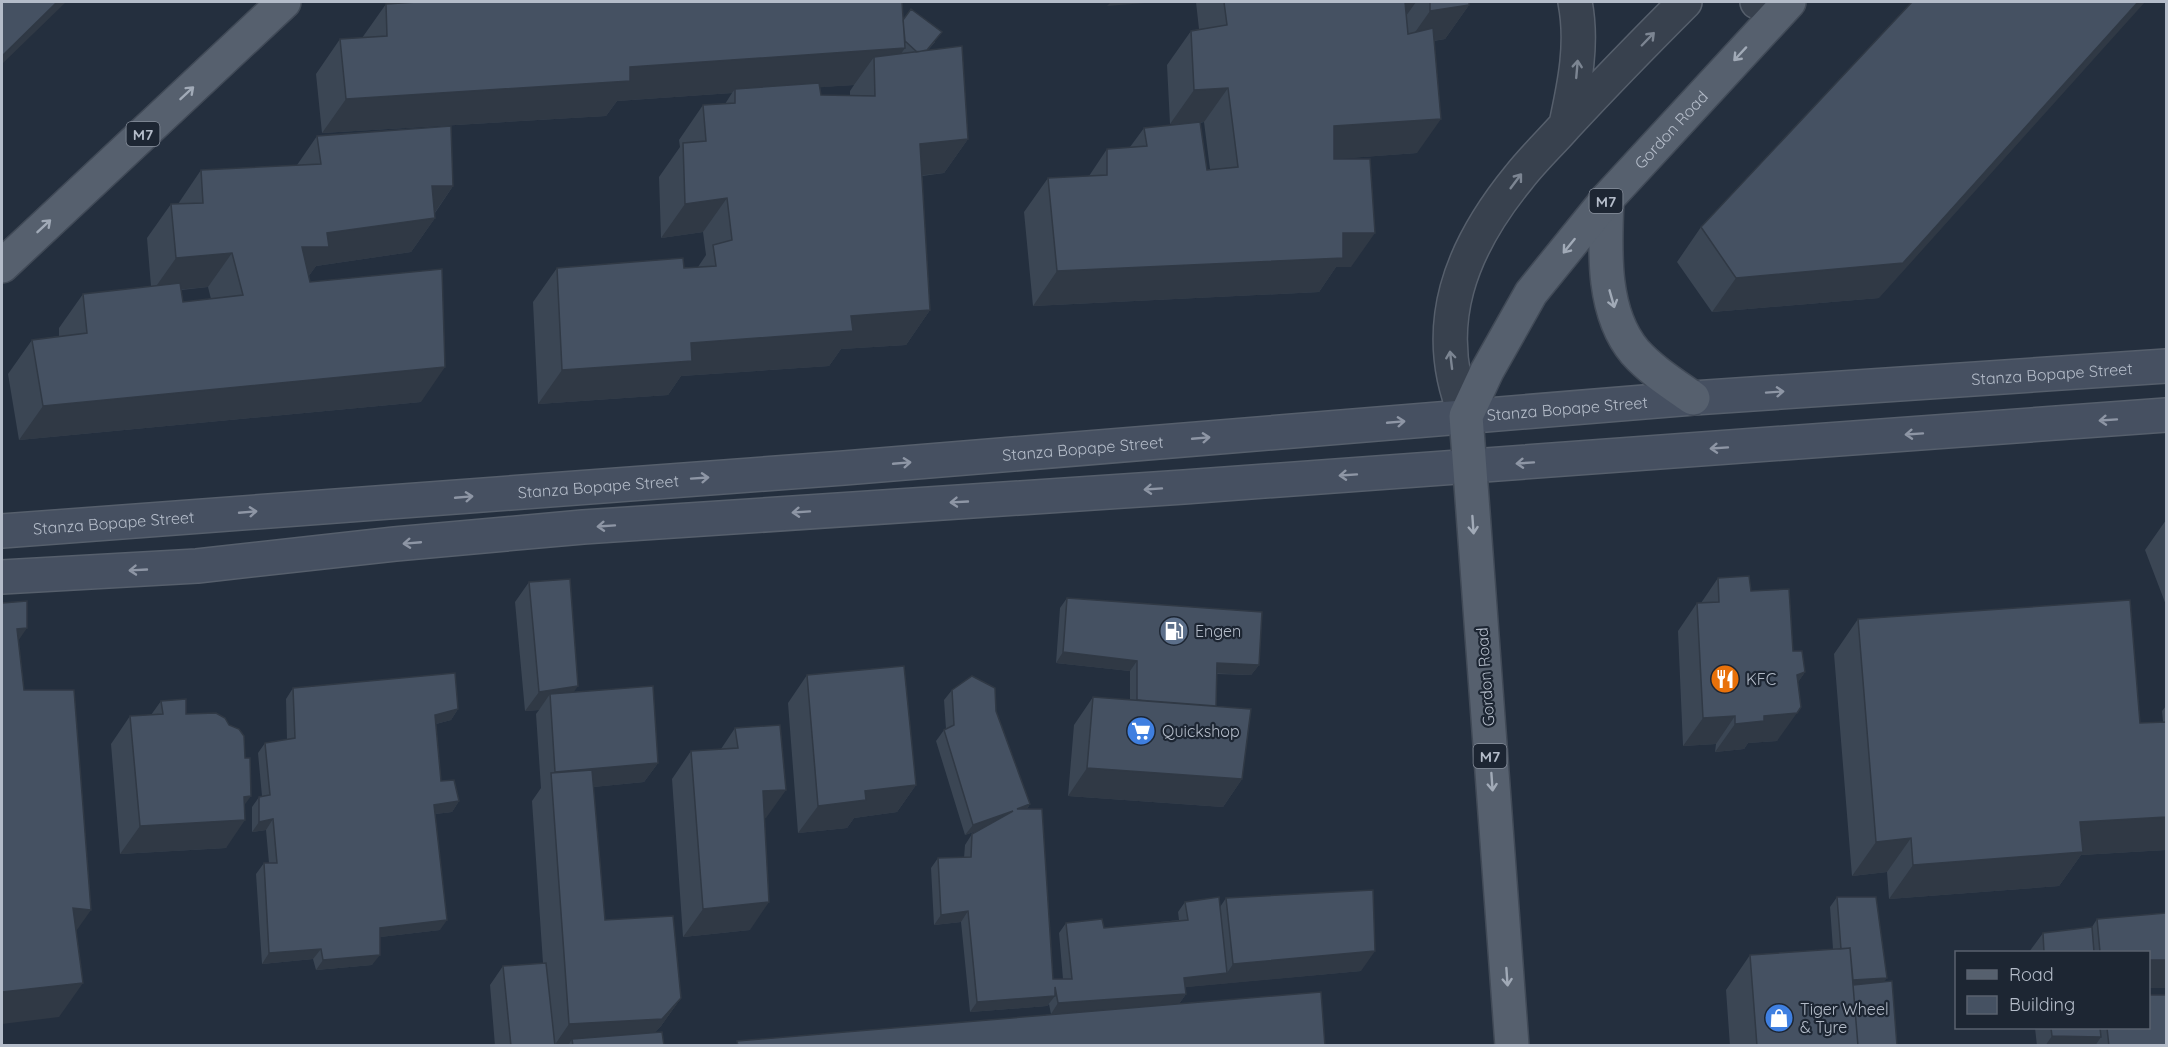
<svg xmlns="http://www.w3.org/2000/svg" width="2168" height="1047" font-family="Quicksand,sans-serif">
  <rect width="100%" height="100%" fill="#242f3e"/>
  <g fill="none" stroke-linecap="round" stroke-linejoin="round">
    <g stroke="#565f6c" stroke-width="36">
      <path id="minor" d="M1757 2 1780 11
        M1566 124C1575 83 1583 43 1575 2
        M1466 416C1429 326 1461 248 1519 177 1533 159 1550 143 1565 126 1604 84 1644 43 1685 2"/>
    </g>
    <g stroke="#565f6c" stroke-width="36">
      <g id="secondary">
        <path id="s1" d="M2 531 844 468 1693 398 2166 366"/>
        <path d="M2 577 197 566 395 544 583 527 1184 487 2166 415"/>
      </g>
    </g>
    <g stroke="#414a57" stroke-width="36">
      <g id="primary">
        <path d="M1607 199C1605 248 1601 312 1635 352 1651 370 1673 384 1693 398"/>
        <path d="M2 266 284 2"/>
        <path id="s2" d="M1512 1046 1466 416 1487 371 1531 293 1607 199 1789 2"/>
      </g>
    </g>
    <use href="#minor" stroke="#38414e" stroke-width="33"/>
    <use href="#secondary" stroke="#465061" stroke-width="33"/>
    <use href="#primary" stroke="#56606e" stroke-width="33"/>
  </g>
  <path fill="#3b4654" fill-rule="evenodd" d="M1196 2H1469V5L1445 39 1434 41 1417 153 1334 159 1351 267H1336L1319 292 1033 306 1024 212 1048 178 1089 176 1107 149 1130 147 1144 128 1188 123 1170 124 1167 65 1191 31 1199 29ZM1204 122 1210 169 1207 170 1200 123Z
    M386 4 903 20 935 42 928 50 968 139 944 173 922 176 930 310 906 345 841 349 829 366 681 376 668 395 538 404 533 302 557 268 698 267 706 255 703 232 661 238 659 177 680 147 679 140 703 105 725 104 732 93 617 101 606 116 322 133 316 74 340 39 362 38ZM854 85 850 91V95H821L820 87Z
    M317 136 453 186 435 213V218L411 252 316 266 308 277 310 282 421 402 19 440 8 374 32 340 59 336V328L83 294 151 286 147 238 171 204H178L201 170 297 165ZM208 287 211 299 183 302 181 290Z
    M1701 227 1879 298 1712 312 1677 262Z
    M2166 520V605L2145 550Z
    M1718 578 1751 591 1805 672 1798 682 1777 741 1748 743 1744 749 1715 752 1716 744 1683 746 1678 631 1697 603H1701Z
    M529 582 574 692 658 763 644 782 593 787 605 920 681 998 661 1026 655 1032 664 1046H495L490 985 503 966 543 963 532 801 541 788 536 714 539 710 525 711 515 602Z
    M1067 598 1259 665 1251 675 1217 674 1216 706 1242 779 1223 807 1068 796 1074 725 1093 697 1130 700V671L1056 663 1060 608Z
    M1858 619 2140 723 2163 722 2162 711 2166 706V850L2081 855 2059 886 1889 899 1887 872 1852 876 1834 654Z
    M807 675 916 785 897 812 854 818 847 828 798 833 788 703Z
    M293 688 458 709 451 720 436 724 441 781 459 801 452 812 435 814 440 930 380 937 372 965 316 970 313 959 262 964 256 874 264 863H269L266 830 252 832V807L259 797 262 796 258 753 265 743 287 740 286 699Z
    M952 690 996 711 1030 804 1027 809 1053 979H1063L1059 933 1066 923 1104 928 1179 920 1178 912 1185 902 1220 907 1226 898 1361 971 1185 987 1186 994 1179 1004 1051 1014 1049 1004 1047 1006 970 1012 961 922 934 925 931 868 938 858H964L965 845 972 834 979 830 965 835 936 741 944 730 946 729 944 700Z
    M161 701 186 714 245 758V805L226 848 120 854 111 744 130 716 151 715Z
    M735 728 766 818H764L750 930 683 937 672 779 691 751 721 749Z
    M1837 897 1884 982 1897 1046H1730L1726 990 1750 955 1833 949 1830 907Z
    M2166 913V988H2148V952H2029L2043 933 2092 927 2097 919Z
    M2035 1028H2148L2166 1046H2037Z"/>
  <path fill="#303945" d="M57 2H66L2 64V56Z
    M1111 2H1158L1107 6Z
    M1391 2H1416L1406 16Z
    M2138 2H2145L1879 298 1712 312 1736 278Z
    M1469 5 1445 39 1406 45 1430 11Z
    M905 48 881 83 874 57 854 85 735 93V89L732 93 617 101 606 116 322 133 346 99 630 67Z
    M1228 88 1204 122 1170 124 1194 90Z
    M1441 119 1417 153 1310 161 1334 126Z
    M968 139 944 173 896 178 920 144Z
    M432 186H453L431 218H435L411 252 316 266 305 281 302 247 327 233Z
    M727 198 703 232 661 238 685 204Z
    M1343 233H1375L1351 267H1336L1319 292 1033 306 1057 271Z
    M232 253 208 287 152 292 176 258Z
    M930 310 906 345 841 349 829 366 681 376 668 395 538 404 562 370 691 343 851 316Z
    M445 367 421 402 19 440 43 406Z
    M27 628 3 663 17 629Z
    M1063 652 1137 661 1130 671 1056 663Z
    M1217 663 1259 665 1251 675 1210 673Z
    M1805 672 1786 700 1797 675Z
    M578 686 564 706 550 694 539 710 525 711 539 692Z
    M458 709 451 720 428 726 435 715Z
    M1797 713 1777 741 1748 743 1744 749 1715 752 1735 724 1764 716Z
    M1735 716 1716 744 1683 746 1703 718Z
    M658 763 644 782 552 791 555 772Z
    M1087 768 1242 779 1223 807 1068 796Z
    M916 785 897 812 854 818 847 828 798 833 818 806 865 791Z
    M786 790 766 818 743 819 763 791Z
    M251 796 233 821 245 820 226 848 120 854 140 826 244 797Z
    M459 801 452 812 427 815 434 805Z
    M1030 804 1023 815 1017 809Z
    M1013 811 1005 821 965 835 973 825Z
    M2166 817V850L2081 855 2059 886 1889 899 1913 865 2080 822Z
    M273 819 266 830 252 832 259 822Z
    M1911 838 1887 872 1852 876 1876 842Z
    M769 902 750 930 683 937 703 909Z
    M73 908 91 910 67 944Z
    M968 911 961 922 934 925 941 915Z
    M447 920 440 930 372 938 380 928Z
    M321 949 313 959 262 964 269 953Z
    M1375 951 1361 971 1177 988 1184 978 1227 973 1233 964Z
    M380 955 372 965 316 970 323 960Z
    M2148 960H2166V988H2148Z
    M1887 978 1880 988 1852 990 1843 980Z
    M83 983 59 1017 2 1024V992Z
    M1186 994 1179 1004 1051 1014 1058 1003Z
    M1055 996 1047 1006 970 1012 977 1002Z
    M681 998 661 1026 643 1046 572 1039 568 1046H554L569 1024Z
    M2052 1036 2101 1037 2095 1046H2045Z"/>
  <path fill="#455162" stroke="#303945" stroke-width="1.5" d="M2 2H57L2 56Z
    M417 2H902L905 48 630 67V81L346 99 340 39 387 36 386 4Z
    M1224 2H1405L1408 34 1433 28 1441 119 1334 126V159H1370L1375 233H1343V258L1057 271 1048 178 1107 175V149L1147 146 1144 128 1200 122 1207 170 1238 167 1228 88 1194 90 1191 31 1227 25Z
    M1430 2H1469V5L1430 11Z
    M1912 2H2138L1903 263 1736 278 1701 227Z
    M911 9 942 32 927 50 917 52 905 41 903 20Z
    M962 46 968 139 920 144 930 310 851 316 853 331 691 343 692 361 562 370 557 268 683 258 684 268 716 266 713 245 732 240 727 198 685 204 683 143 706 141 703 105 735 103V89L819 83 821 95 875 96 874 57Z
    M451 126 453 186H432L435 218 327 233 329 247H302L310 282 442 269 445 367 43 406 32 340 87 333 83 294 180 283 183 302 243 295 232 253 176 258 171 204 203 203 201 170 321 164 317 136Z
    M1749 576 1751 591 1789 589 1793 651H1802L1805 672 1797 675 1801 707 1797 713 1764 716V721L1735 724V716L1703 718 1697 603 1719 602 1718 578Z
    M570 579 578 686 539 692 529 582Z
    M1067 598 1262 612 1259 665 1217 663 1216 706 1137 700V661L1063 652Z
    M2130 600 2140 723 2166 722V817L2080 822 2083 852 1913 865 1911 838 1876 842 1858 619Z
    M27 601V628L17 629 24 690H74L91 910 73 908 83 983 2 992V603Z
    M904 666 916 785 865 791 866 800 818 806 807 675Z
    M455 673 458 709 435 715 441 781 454 780 459 801 434 805 447 920 380 928V955L323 960 321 949 269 953 264 863H277L273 819 259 822V797L270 795 265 743 295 738 293 688Z
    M972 676 995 688 996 711 1030 804 1017 809H1042L1053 979H1072L1066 923 1102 919 1104 928 1188 920 1185 902 1219 897 1227 973 1184 978 1186 994 1058 1003 1055 987V996L977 1002 968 911 941 915 938 858 971 857 972 834 1013 811 973 825 944 730 954 725 952 690Z
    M653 686 658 763 555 772 550 694Z
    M1093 697 1251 709 1242 779 1087 768Z
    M186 699V714L216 713 225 718 229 725 239 729 244 736 245 758H250L251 796 244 797 245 820 140 826 130 716 163 714 161 701Z
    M780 725 786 790 763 791 769 902 703 909 691 751 738 748 735 728Z
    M592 770 605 920 673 916 681 998 662 1019 569 1024 551 773Z
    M1373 890 1375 951 1233 964 1226 898Z
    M1837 897H1876L1887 978 1853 980 1850 948 1841 949Z
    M2166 913V960H2148V952H2100L2097 919Z
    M2092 927 2094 952H2044L2043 933Z
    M1850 948 1858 1046H1757L1750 955Z
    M546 963 555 1046H511L503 966Z
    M1892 981 1897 1046H1858L1853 985Z
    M1321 992 1325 1046H738L737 1041Z
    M2148 995H2166V1046H2109L2107 1028H2148Z
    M2051 1028H2100L2101 1037 2052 1036Z
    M662 1032 664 1046H573L572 1039Z"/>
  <defs><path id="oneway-shaft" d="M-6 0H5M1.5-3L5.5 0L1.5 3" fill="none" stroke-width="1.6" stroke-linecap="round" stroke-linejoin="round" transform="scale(1.5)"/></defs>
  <g stroke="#7c8592">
    <use href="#oneway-shaft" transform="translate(1648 39) rotate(-46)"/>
    <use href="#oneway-shaft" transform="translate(1577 69) rotate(-85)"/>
    <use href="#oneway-shaft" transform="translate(1516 181) rotate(-53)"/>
    <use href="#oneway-shaft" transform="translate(1451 360) rotate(-97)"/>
  </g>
  <g stroke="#a1aab7">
    <use href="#oneway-shaft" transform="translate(1740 54) rotate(133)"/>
    <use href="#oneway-shaft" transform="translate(187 93) rotate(-43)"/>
    <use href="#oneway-shaft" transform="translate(44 226) rotate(-43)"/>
    <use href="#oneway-shaft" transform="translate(1569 246) rotate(129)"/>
    <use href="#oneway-shaft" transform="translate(1612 299) rotate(74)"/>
    <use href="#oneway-shaft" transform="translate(1473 525) rotate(86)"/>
    <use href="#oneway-shaft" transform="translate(1492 782) rotate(86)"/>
    <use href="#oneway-shaft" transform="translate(1507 977) rotate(86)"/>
  </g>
  <g stroke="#8e96a5">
    <use href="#oneway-shaft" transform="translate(1775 392) rotate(-4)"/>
    <use href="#oneway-shaft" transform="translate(2108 420) rotate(176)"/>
    <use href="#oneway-shaft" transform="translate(1396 422) rotate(-5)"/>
    <use href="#oneway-shaft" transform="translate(1914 434) rotate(176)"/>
    <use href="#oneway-shaft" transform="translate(1201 438) rotate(-5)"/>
    <use href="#oneway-shaft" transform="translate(1719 448) rotate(176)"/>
    <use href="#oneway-shaft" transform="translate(902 463) rotate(-5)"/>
    <use href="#oneway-shaft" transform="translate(1525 463) rotate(176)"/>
    <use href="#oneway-shaft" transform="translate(1348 475) rotate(176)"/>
    <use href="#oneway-shaft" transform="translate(700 478) rotate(-4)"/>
    <use href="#oneway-shaft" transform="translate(1153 489) rotate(176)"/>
    <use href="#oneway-shaft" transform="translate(464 497) rotate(-5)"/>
    <use href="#oneway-shaft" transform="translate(959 502) rotate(177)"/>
    <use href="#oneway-shaft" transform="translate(248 512) rotate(-5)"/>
    <use href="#oneway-shaft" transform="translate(801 512) rotate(176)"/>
    <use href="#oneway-shaft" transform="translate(606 526) rotate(176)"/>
    <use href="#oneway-shaft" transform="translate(412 543) rotate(175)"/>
    <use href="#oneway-shaft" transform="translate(138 570) rotate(177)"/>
  </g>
  <defs>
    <g id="fuel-disc" transform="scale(1.5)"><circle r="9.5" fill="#5c6f8a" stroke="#1d2633"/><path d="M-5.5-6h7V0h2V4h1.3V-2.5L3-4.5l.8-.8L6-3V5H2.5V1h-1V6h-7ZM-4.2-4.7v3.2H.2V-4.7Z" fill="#fff"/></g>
    <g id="restaurant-disc" transform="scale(1.5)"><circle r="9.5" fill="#e8710a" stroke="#1d2633"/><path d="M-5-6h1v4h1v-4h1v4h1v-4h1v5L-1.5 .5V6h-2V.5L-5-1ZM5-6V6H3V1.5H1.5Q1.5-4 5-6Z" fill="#fff"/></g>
    <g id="supermarket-disc" transform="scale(1.5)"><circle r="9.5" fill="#3f7fe0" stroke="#1d2633"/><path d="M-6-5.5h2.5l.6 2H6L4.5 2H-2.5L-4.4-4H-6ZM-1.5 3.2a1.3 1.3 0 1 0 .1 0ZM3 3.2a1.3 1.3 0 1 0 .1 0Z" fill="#fff"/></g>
    <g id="shop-disc" transform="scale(1.5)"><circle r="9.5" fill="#3f7fe0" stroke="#1d2633"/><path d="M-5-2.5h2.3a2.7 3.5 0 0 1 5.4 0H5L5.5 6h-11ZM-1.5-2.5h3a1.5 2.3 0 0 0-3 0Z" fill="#fff"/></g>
  </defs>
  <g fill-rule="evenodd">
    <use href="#fuel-disc" x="1174" y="631"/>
    <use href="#restaurant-disc" x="1725" y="679"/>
    <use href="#supermarket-disc" x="1141" y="731"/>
    <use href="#shop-disc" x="1779" y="1018"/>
  </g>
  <g text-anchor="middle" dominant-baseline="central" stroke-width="4.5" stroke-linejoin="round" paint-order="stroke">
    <g fill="#1d2633" stroke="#878f9c" stroke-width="1.5">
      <rect x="126.5" y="122" width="33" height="24" rx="4.5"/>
      <rect x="1589.5" y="189" width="33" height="24" rx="4.5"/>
      <rect x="1473.5" y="744" width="33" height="24" rx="4.5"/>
    </g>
    <g font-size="15" font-weight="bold" fill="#b4bcc9">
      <text x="143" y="134">M7</text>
      <text x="1606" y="201">M7</text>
      <text x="1490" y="756">M7</text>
    </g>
    <g font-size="16" fill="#b4bcc9" stroke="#1d2633">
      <text stroke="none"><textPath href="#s2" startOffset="986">Gordon Road</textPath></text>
      <text stroke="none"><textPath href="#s1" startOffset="2056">Stanza Bopape Street</textPath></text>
      <text stroke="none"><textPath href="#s1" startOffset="1570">Stanza Bopape Street</textPath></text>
      <text stroke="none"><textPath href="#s1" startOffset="1084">Stanza Bopape Street</textPath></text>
      <text stroke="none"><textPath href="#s1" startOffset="598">Stanza Bopape Street</textPath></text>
      <text stroke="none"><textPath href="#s1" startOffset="112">Stanza Bopape Street</textPath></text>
      <text transform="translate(1485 677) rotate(-94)">Gordon Road</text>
    </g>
    <g font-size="16" fill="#b4bcc9" stroke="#1d2633" text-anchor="start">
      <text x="1195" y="631">Engen</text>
      <text x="1746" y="679">KFC</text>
      <text x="1162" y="731">Quickshop</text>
      <text x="1800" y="1009">Tiger Wheel<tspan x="1800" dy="18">&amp; Tyre</tspan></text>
    </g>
  </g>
  <rect width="2168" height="1047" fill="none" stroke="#b4bcc9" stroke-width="6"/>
  <rect x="1955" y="951" width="195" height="78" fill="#1d2633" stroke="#59626f" stroke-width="1.5"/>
  <rect x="1967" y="970" width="30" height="9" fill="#56606e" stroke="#59626f" stroke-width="1.5"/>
  <text x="2009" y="981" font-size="18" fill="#b4bcc9">Road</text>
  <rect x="1967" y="996" width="30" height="18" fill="#455162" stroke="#59626f" stroke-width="1.5"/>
  <text x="2009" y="1011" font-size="18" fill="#b4bcc9">Building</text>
</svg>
